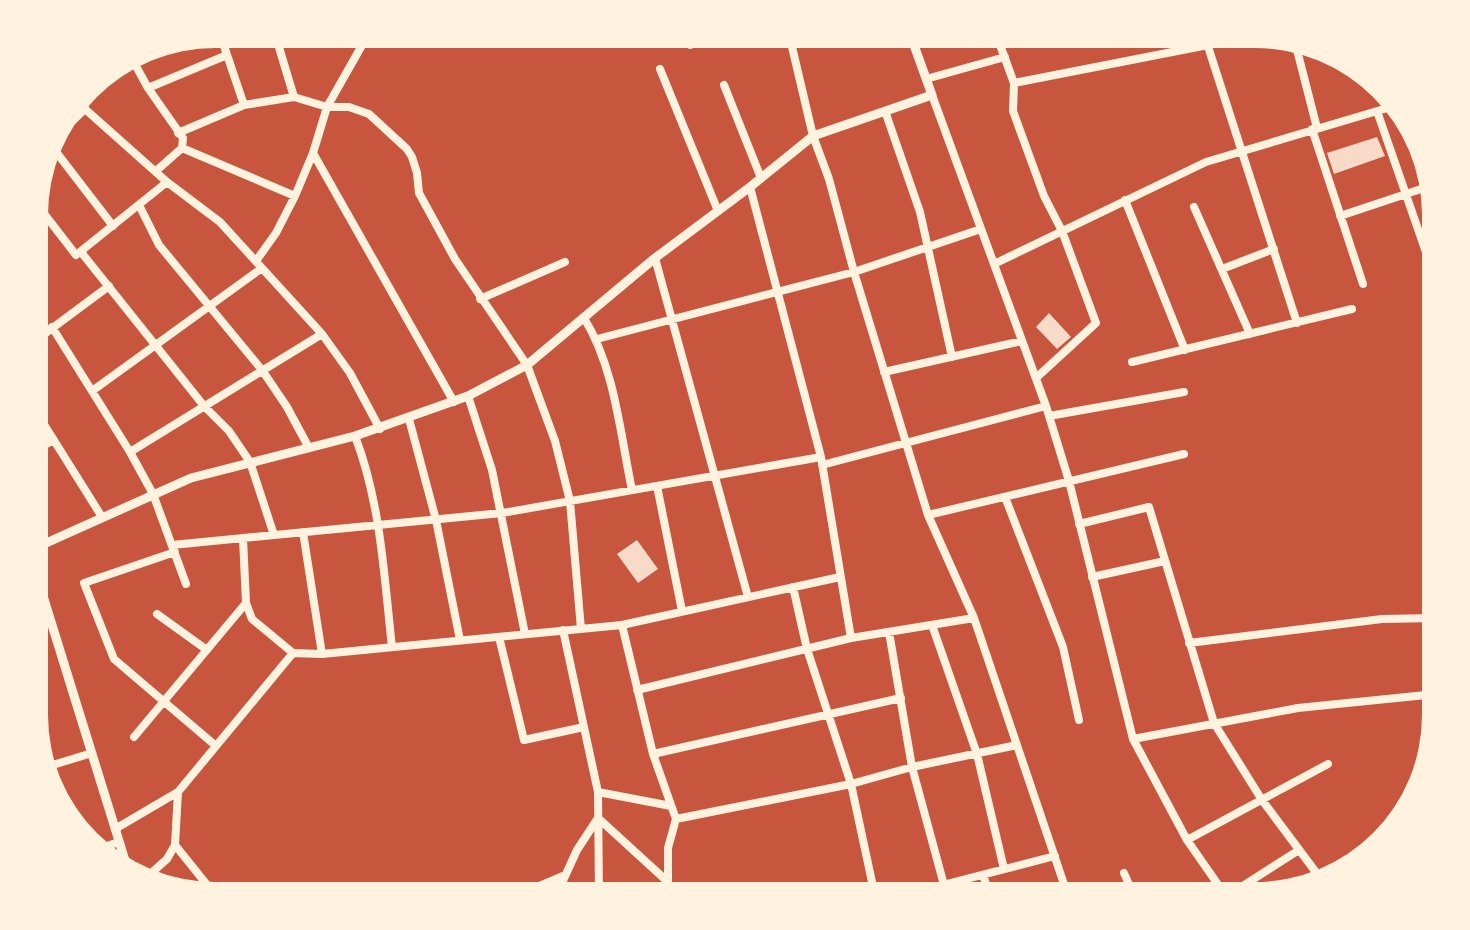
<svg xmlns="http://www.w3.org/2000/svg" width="1470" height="930" font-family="'PT Sans Narrow',sans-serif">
  <rect width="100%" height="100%" fill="#c8553d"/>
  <path fill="#f7dbc8" d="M1377 137 1385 156 1334 174 1327 153Z
    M1049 313 1071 337 1057 349 1036 327Z
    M637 540 658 569 638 583 617 554Z"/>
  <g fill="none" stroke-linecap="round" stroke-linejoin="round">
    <path stroke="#fff3e0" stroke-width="8" d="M220 34 244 105
      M275 34 294 97
      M344 34 365 40
      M686 34 690 45 716 34
      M789 34 813 136 829 179 854 272 928 515 974 618 1068 896
      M996 34 1014 83 1013 111 1044 196 1062 231 1096 323 1036 378
      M1204 34 1297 323
      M1296 46 1317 128
      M131 57 148 88 183 138 182 148 156 171
      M660 69 718 211
      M104 74 84 97 85 109 167 182 220 222 322 334 350 373 380 429
      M926 79 1005 57
      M1014 83 1208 45
      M724 85 761 178
      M148 88 227 55
      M932 95 1046 406 1069 481 1133 739 1187 840 1226 896
      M885 111 920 212 952 357
      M1377 111 1436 281
      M1312 129 1363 284
      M178 133 244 105 294 97 327 107H349L369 114 407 149 412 157 417 173 419 193 455 259 527 365 555 441 570 501 581 629
      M51 142 85 109
      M50 144 113 226
      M182 148 295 196
      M313 153 454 402
      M750 187 821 457 851 638
      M1125 200 1185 350
      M35 202 76 255 167 182
      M139 205 159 245 262 370 287 407 309 448
      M1194 207 1250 334
      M1340 216 1430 186
      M81 252 204 406 229 431 250 462 274 535
      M655 258 748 597
      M256 261 276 233 295 196 313 153 327 107 365 40 371 34
      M994 264 1206 162 1394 106
      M1222 269 1274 249
      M480 299 565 262
      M584 318C615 368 620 433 632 490
      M35 322 43 334
      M52 327 130 452 153 494 186 584
      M597 339 854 272 981 229
      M35 341 109 286
      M1132 362 1352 309
      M884 372 1022 341
      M92 391 262 268
      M468 396 492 470 525 634
      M35 410 102 517
      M1049 416 1184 392
      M409 419 436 520 460 640
      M355 436C381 504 384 576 392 647
      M35 450 54 440
      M130 452 322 334
      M822 465 1046 406
      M657 486 682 611
      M1005 497 1063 647 1079 720
      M928 515 1184 454
      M1079 524 1149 507 1214 723 1262 800 1321 879
      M303 532 322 654
      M243 538 246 603 252 619 293 653 322 654 622 625 840 577
      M172 545 502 513 821 457
      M175 552 84 583 114 659 216 746
      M1092 577 1165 561
      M793 587 807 649 851 784 875 896
      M157 614 207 650
      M622 625 653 754 676 819 668 848V882L672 896
      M932 625 977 754 1004 869
      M563 630 598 792 599 896
      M889 632 912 767 944 885
      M499 637 524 740 584 727
      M1189 643 1382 619 1436 618
      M637 690 851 638 974 618
      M134 737 246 603
      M1133 739 1298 708 1436 694
      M653 754 901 698
      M46 767 92 753
      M598 792 671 806
      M676 819 851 784 912 767 1017 745
      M115 829 178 792
      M1187 840 1328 764
      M175 845 216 896
      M98 849 119 842
      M1124 873 1134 896
      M983 875 990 896
      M148 876 167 859 175 845 178 792 293 653
      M440 893H523L526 896
      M523 893 563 876
      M556 896 577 850 598 818 668 882
      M900 896 1055 856
      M1227 896 1299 850"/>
    <path stroke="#fff3e0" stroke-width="9" d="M35 548 191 478 355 436 468 396 527 365 655 258 750 187 813 136 932 95 910 34
      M35 570 128 870"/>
  </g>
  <path d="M0 0H1470V930H0ZM215 48H1255A167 167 0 0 1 1422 215V715A167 167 0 0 1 1255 882H215A167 167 0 0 1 48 715V215A167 167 0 0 1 215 48Z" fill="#fff3e0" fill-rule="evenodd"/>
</svg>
